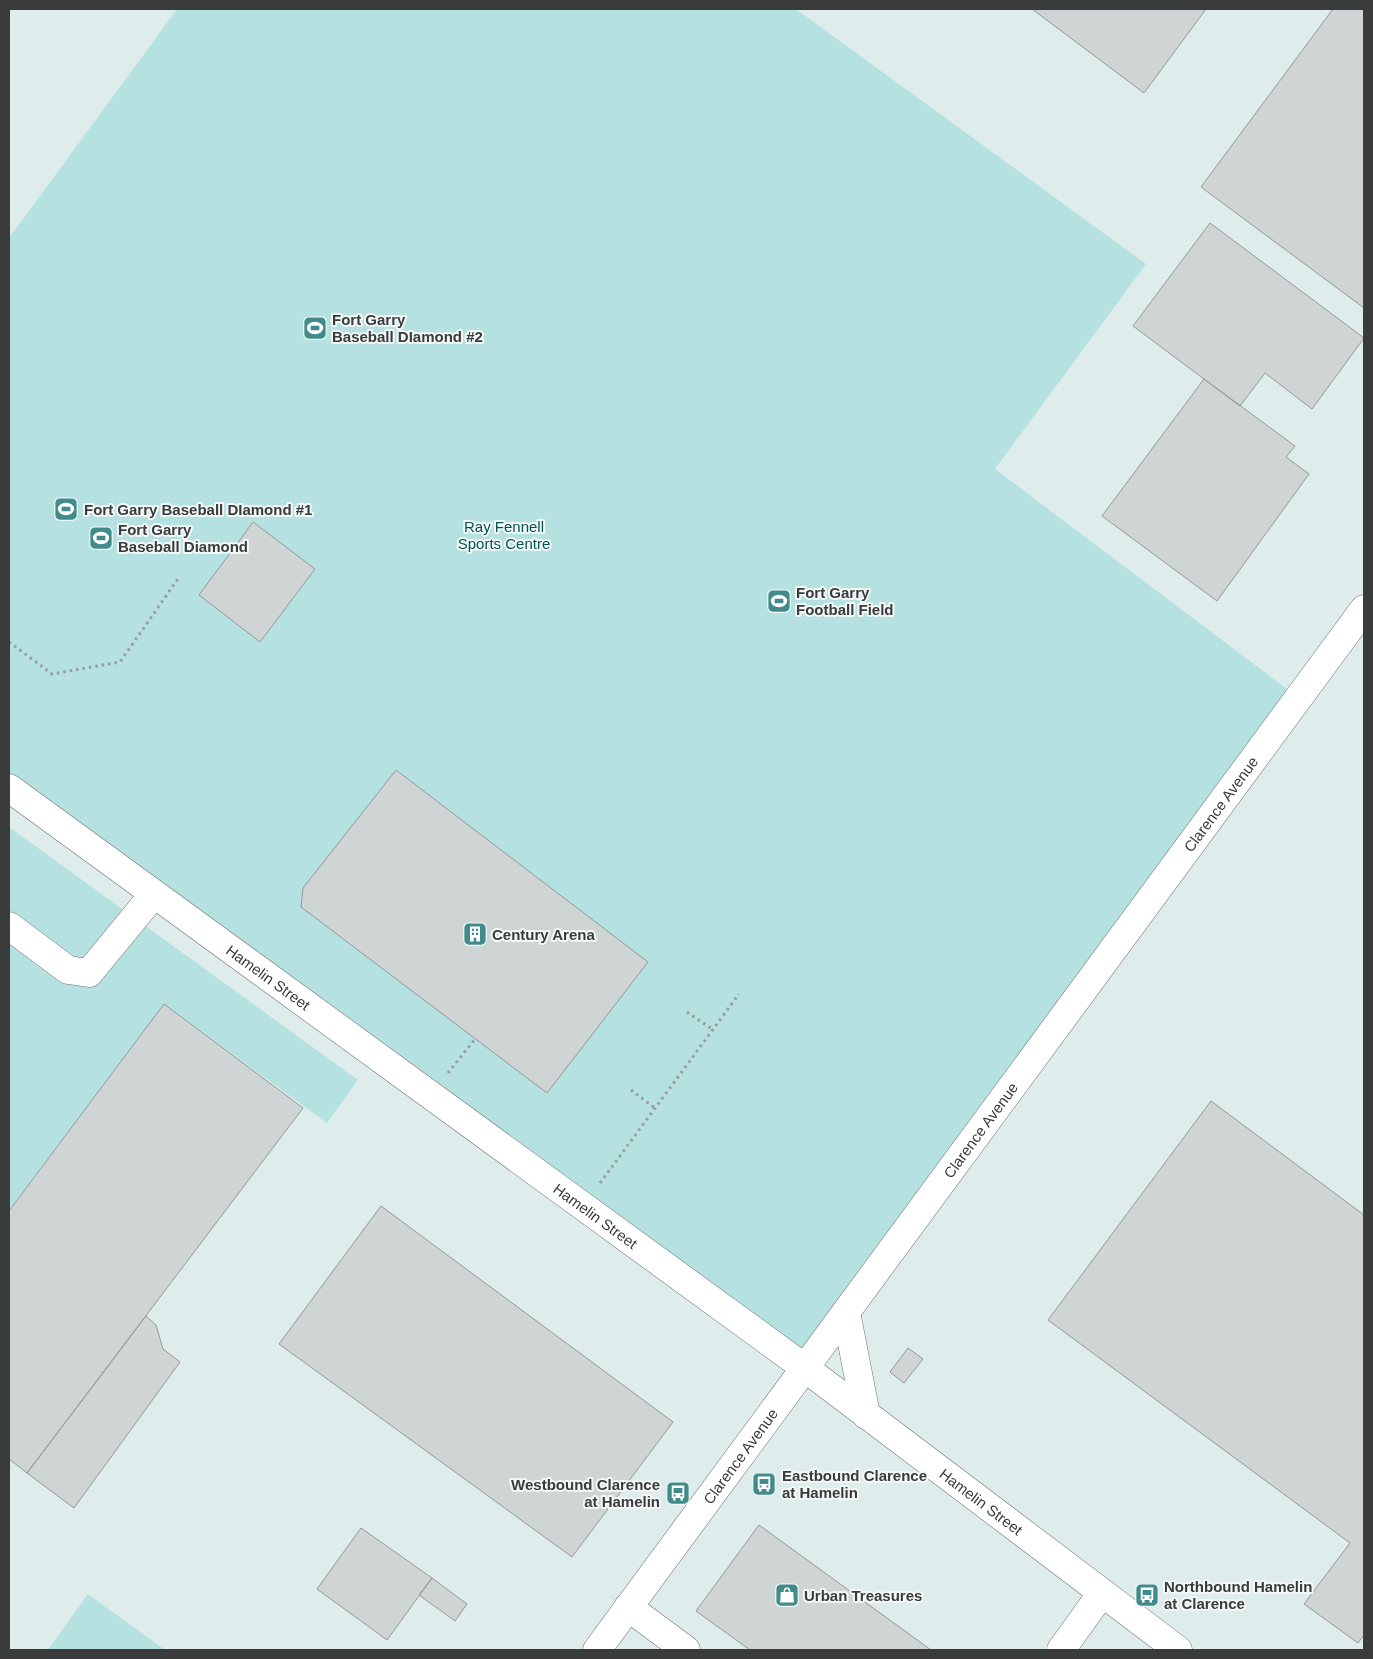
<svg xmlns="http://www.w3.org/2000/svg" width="1373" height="1659" font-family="Arial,sans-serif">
  <rect width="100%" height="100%" fill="#f3f8f8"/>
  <path fill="#deecec" d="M9 9H177L9 238Z
    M796 9H1364V1650H9V788L995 469 1145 264Z"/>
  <path fill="#b5e1e1" d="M177 9H796L1146 264 995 469 1299 698 805 1368 9 788V238Z
    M9 827 358 1080 327 1123 164 1004 9 1210Z
    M88 1594 92 1597 165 1650H48Z"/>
  <path fill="#cfd4d4" stroke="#949898" d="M1032 9H1206L1144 93Z
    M1333 9H1364V308L1201 187Z
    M1210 223 1364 338 1312 409 1265 373 1240 406 1133 326Z
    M1204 379 1295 446 1286 457 1309 474 1217 601 1102 516Z
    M253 522 315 569 260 642 199 595Z
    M396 770 648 962 547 1093 301 907 303 888Z
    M164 1004 303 1108 27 1473 9 1459V1211Z
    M1211 1101 1364 1215V1635L1358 1643 1304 1604 1350 1543 1048 1320Z
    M381 1206 673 1422 572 1557 279 1344Z
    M146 1316 156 1325 163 1349 180 1362 74 1508 27 1473Z
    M908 1348 923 1359 904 1383 890 1372Z
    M759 1525 931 1650H750L696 1611Z
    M361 1528 432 1578 387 1640 317 1589Z
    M432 1578 467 1604 455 1621 419 1595Z"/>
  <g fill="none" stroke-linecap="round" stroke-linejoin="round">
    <g stroke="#6b6f6f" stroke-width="29">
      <g id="minor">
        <path id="s1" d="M9 788 805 1368 1178 1650"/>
        <path d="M9 926 68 970 89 973 154 894"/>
        <path d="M846 1312 866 1415"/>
        <path d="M628 1607 686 1650"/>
        <path id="s2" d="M597 1650 1364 609"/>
        <path d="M1061 1650 1102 1593"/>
      </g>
    </g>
    <path stroke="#999c9c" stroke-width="3" stroke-dasharray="2.5 4" stroke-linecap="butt" d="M9 642 52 674 120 662 180 576
      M687 1012 712 1029
      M448 1073 475 1039
      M631 1090 655 1108
      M600 1183 739 994"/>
    <use href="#minor" stroke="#fff" stroke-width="28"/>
  </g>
  <defs>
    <g id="stadium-square" transform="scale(1.25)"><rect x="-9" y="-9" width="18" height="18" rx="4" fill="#428b8c" stroke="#f3f8f8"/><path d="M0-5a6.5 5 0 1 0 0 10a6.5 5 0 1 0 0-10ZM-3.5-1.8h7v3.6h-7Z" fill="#fff"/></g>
    <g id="building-square" transform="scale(1.25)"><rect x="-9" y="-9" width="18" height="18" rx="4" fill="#428b8c" stroke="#f3f8f8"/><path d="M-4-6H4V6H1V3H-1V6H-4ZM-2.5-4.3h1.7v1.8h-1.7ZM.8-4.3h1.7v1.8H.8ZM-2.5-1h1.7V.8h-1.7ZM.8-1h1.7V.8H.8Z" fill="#fff"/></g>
    <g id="bus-square" transform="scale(1.25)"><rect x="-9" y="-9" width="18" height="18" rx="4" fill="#428b8c" stroke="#f3f8f8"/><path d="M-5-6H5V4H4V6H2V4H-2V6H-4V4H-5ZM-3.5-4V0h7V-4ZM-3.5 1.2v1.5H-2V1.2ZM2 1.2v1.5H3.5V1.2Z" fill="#fff"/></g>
    <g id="shop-square" transform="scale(1.25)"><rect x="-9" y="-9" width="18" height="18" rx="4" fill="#428b8c" stroke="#f3f8f8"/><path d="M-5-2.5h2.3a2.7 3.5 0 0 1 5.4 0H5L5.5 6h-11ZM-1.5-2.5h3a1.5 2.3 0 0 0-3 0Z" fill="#fff"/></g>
  </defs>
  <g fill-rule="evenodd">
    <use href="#stadium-square" x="315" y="328"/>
    <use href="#stadium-square" x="66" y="509"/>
    <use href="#stadium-square" x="101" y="538"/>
    <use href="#stadium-square" x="779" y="601"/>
    <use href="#building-square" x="475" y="934"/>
    <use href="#bus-square" x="764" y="1484"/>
    <use href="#bus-square" x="678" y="1493"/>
    <use href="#shop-square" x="787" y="1595"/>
    <use href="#bus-square" x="1147" y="1595"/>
  </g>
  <g text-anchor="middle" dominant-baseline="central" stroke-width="4" stroke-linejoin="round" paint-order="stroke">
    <g font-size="15" font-weight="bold" fill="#3a3b3b" stroke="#f3f8f8" text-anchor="start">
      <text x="332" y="319">Fort Garry<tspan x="332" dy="17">Baseball DIamond #2</tspan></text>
      <text x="84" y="509">Fort Garry Baseball DIamond #1</text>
      <text x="118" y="529">Fort Garry<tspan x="118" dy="17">Baseball Diamond</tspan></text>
      <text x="796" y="592">Fort Garry<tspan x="796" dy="17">Football Field</tspan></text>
      <text x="492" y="934">Century Arena</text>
      <text x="782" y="1475">Eastbound Clarence<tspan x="782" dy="17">at Hamelin</tspan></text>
      <text x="660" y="1484" text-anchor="end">Westbound Clarence<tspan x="660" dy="17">at Hamelin</tspan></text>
      <text x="1164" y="1586">Northbound Hamelin<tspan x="1164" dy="17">at Clarence</tspan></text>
      <text x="804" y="1595">Urban Treasures</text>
    </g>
    <g font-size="15" fill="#045354" stroke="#f3f8f8">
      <text x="504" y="526">Ray Fennell<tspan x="504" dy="17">Sports Centre</tspan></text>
    </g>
    <g font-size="15" fill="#3a3b3b" stroke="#f3f8f8">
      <text stroke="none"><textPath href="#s2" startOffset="1051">Clarence Avenue</textPath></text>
      <text stroke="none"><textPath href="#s1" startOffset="321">Hamelin Street</textPath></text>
      <text stroke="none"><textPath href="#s2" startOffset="646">Clarence Avenue</textPath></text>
      <text stroke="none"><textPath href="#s1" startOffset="726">Hamelin Street</textPath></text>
      <text stroke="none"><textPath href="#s2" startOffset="241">Clarence Avenue</textPath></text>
      <text stroke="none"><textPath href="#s1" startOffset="1206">Hamelin Street</textPath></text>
    </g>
  </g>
  <rect width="1373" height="1659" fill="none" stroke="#3a3b3b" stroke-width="20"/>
</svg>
